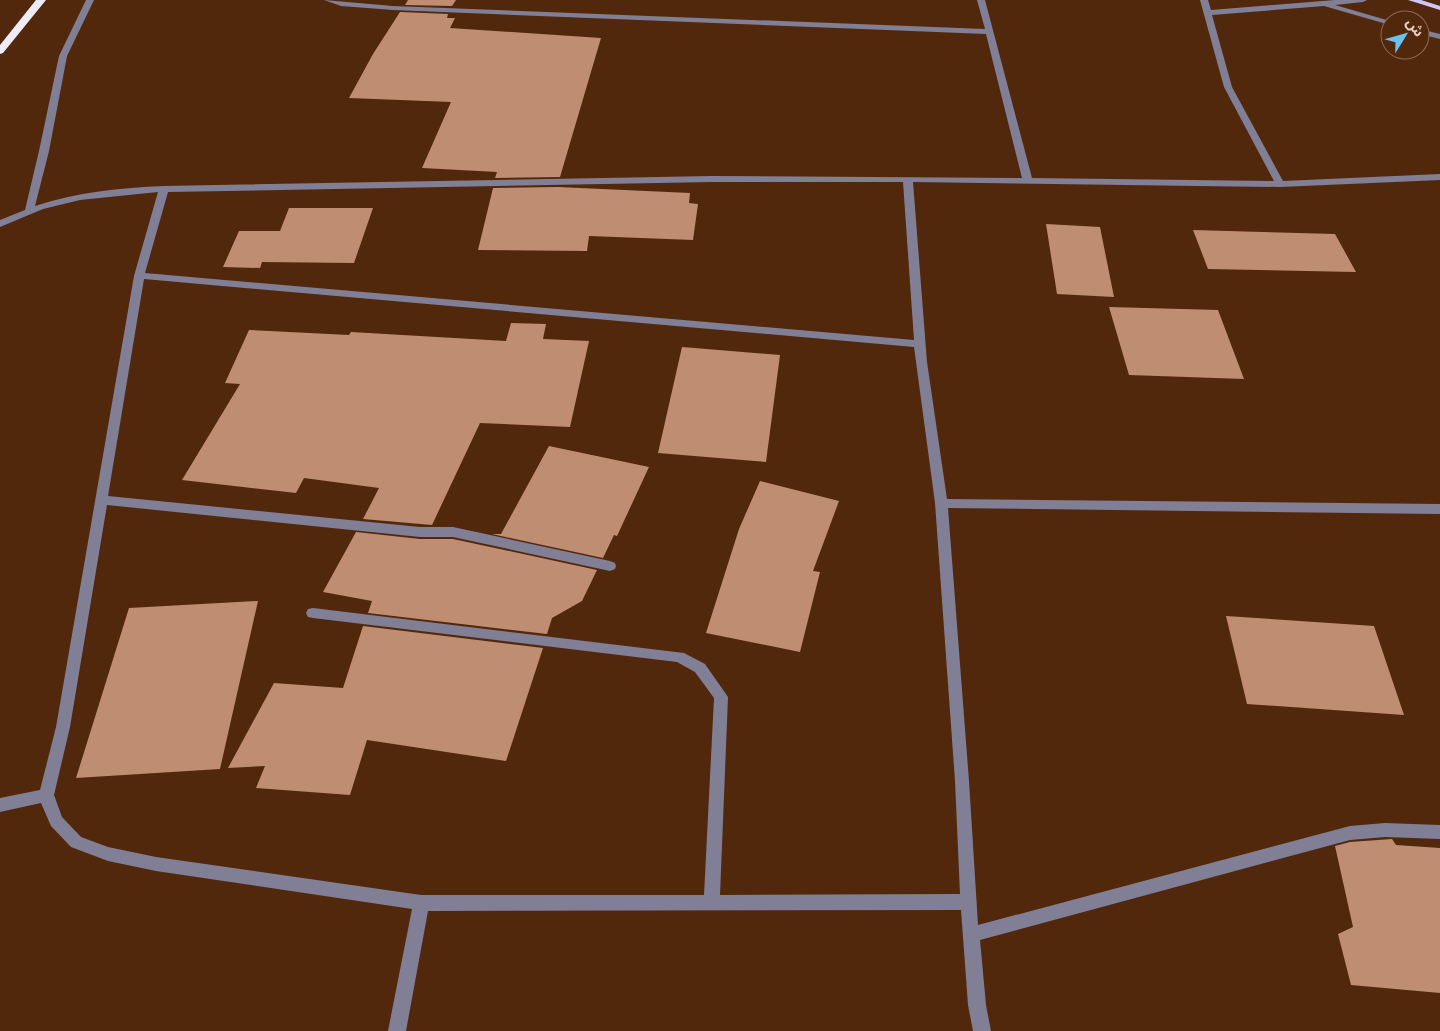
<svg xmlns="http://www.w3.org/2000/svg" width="1440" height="1031" font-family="'Public Sans','Noto Sans Arabic',sans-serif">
  <rect width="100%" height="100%" fill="#52280d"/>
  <path fill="#bf8d71" d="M408 0H456L452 6 405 5Z
    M400 12 448 14 447 18H455L450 28 601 38 560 177 495 178 497 172 422 168 451 102 349 98 373 54Z
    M558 187 690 193 689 203 698 204 693 240 589 236 587 251 478 250 493 188Z
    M289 208H373L354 263 262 262 260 268 223 267 239 231H280Z
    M1046 224 1100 227 1114 297 1057 294Z
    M1193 230 1335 234 1356 272 1208 269Z
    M1109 307 1218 310 1244 379 1129 375Z
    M511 323 546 324 543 339 589 341 570 427 480 423 432 525 363 519 379 488 304 478 296 493 182 480 240 384 225 383 249 330 349 335 351 332 506 341Z
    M682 347 780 355 766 462 658 453Z
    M549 446 649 467 617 536 614 535 603 558 492 534H501Z
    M760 481 839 501 813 571 820 572 800 652 706 633 739 529Z
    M356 532 420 539H453L597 570 582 601 552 618 547 634 368 613 372 601 323 592Z
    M258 601 220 769 76 778 129 608Z
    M1226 616 1374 626 1404 715 1247 704Z
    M363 626 543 648 506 761 367 740 350 795 256 788 265 766 228 768 274 683 343 688Z
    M1392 839 1396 845 1440 848V993L1351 985 1338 934 1353 927 1335 846 1350 842Z"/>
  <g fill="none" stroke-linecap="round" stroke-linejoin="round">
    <path fill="#817f95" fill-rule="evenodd" d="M86 0H94L67 56 49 151 35 206C77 192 120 188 164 186L712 176 1022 178 986 34 393 10 341 6 324 0 393 6 985 29 977 0H985L1032 178 1274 181 1224 87 1200 0H1208L1211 10 1335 0H1367L1363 2 1335 5 1390 21V25L1324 6 1212 15 1232 87 1283 181 1440 174V180L1280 187 913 182 927 362 947 499 1440 504V514L948 508 969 781 978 925 1350 826 1385 823 1440 825V839L1385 837 1350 840 980 940 986 1005 991 1031H973L968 1005 961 910 428 911 406 1031H388L412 909 156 871 108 861 71 847 51 826 41 803 0 812V798L40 790 56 727 134 276 158 192 80 200 43 209 0 227V220L25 210 39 151 59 56ZM712 182H903L914 340 145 273 168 192ZM144 279 914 347 935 503 955 781 960 894 720 895 728 697 705 664 684 653 313 608 308 609 306 613 308 617 313 618 677 662 695 672 714 698 704 895H421L156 857 108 847 81 837 62 817 54 795 70 727 107 505 420 537H453L610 571 615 569 616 566 615 563 610 561 453 527H420L108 496Z
      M1420 29 1440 34V39L1420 34Z"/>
    <path fill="#cdc9f6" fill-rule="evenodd" d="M1408 0H1421L1440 6V10Z"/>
    <path fill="#edecf7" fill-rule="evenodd" d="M36 0H46L3 53 0 54V45Z"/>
  </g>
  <g transform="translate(1405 35) rotate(53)"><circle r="24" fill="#52280d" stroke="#8e6a55"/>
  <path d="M0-4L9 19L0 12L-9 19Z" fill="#66c4ef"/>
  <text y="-8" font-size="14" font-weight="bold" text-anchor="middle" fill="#e9cec0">ش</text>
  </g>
</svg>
